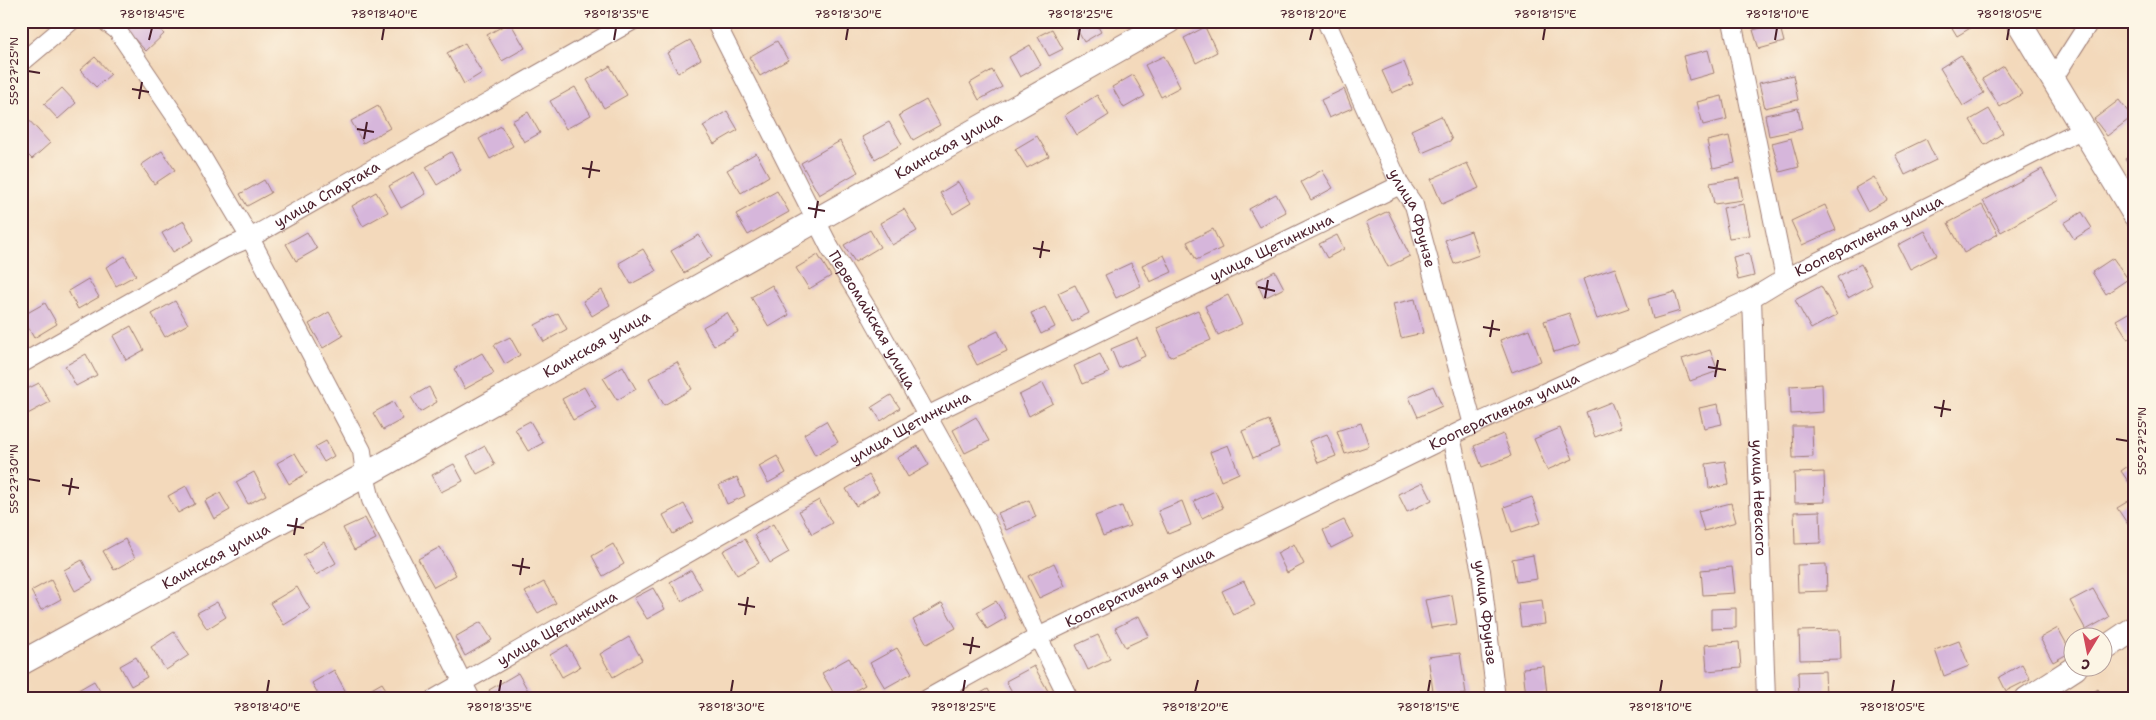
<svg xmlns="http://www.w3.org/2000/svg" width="2156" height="720" font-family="'Shantell Sans',sans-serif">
  <rect width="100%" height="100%" fill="#fcf5e5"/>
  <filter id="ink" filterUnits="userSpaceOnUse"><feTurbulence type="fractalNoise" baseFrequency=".02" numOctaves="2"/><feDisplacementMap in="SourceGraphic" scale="10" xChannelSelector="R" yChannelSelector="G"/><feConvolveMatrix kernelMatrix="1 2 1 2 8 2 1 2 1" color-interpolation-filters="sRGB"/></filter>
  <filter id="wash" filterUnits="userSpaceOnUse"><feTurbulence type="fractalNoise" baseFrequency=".0096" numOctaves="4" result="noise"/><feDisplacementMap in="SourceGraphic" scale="20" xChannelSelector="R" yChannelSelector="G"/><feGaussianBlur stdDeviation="1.12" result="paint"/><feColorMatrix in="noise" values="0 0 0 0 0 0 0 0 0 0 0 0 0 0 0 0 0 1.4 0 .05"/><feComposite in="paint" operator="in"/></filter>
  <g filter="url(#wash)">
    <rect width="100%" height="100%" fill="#f3d9bb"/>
    <g id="blocks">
      <path fill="#d6b6db" d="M133 21H153L164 34 146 51 125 29Z
        M1072 21H1095L1101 32 1084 42Z
        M1948 21H1975L1977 24 1957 36Z
        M510 22 525 48 502 61 487 35Z
        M1779 23 1784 42 1759 49 1753 30Z
        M1205 27 1217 52 1196 63 1184 38Z
        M1052 29 1063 49 1049 56 1038 36Z
        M690 40 701 59 678 73 667 53Z
        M777 41 788 60 760 76 749 57Z
        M465 43 482 73 464 84 447 53Z
        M1030 45 1041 65 1020 77 1009 57Z
        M1708 50 1714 73 1689 80 1683 56Z
        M1961 55 1984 93 1963 106 1940 68Z
        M1164 56 1180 87 1161 97 1145 65Z
        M95 57 111 74 96 87 80 70Z
        M1404 62 1413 84 1392 93 1382 71Z
        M610 66 627 95 604 108 587 80Z
        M2004 66 2022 94 2000 107 1982 79Z
        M992 70 1002 87 979 100 970 83Z
        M1133 75 1145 96 1124 108 1112 87Z
        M1793 75 1798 100 1765 108 1759 83Z
        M575 87 591 115 566 129 550 101Z
        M62 88 76 103 58 119 44 104Z
        M1344 89 1352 108 1329 118 1321 100Z
        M1097 95 1109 115 1077 135 1065 115Z
        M1722 96 1727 119 1703 125 1697 102Z
        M926 100 940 125 913 140 899 115Z
        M2119 100 2132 117 2107 136 2094 119Z
        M378 106 390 128 363 143 351 121Z
        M1798 108 1802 129 1769 136 1765 115Z
        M1989 109 2003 133 1985 145 1970 120Z
        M727 111 738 130 714 144 703 126Z
        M528 112 540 133 524 142 512 121Z
        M1441 116 1452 140 1422 153 1411 130Z
        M27 118 50 143 32 159 21 148V123Z
        M889 122 902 144 875 159 862 137Z
        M501 126 513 146 490 159 479 139Z
        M1037 136 1049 156 1027 168 1015 149Z
        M1729 136 1735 163 1713 168 1707 141Z
        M1791 138 1799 167 1780 172 1772 143Z
        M1926 139 1936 160 1905 175 1895 154Z
        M840 141 858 172 819 195 801 163Z
        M162 151 175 170 154 184 141 165Z
        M451 152 461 170 437 185 426 167Z
        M2135 152V175L2125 159Z
        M756 153 769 176 741 193 727 170Z
        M1467 163 1479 188 1442 204 1431 179Z
        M2042 169 2059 200 2001 232 1983 201Z
        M1322 170 1333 188 1311 200 1301 182Z
        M414 172 426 194 401 208 389 186Z
        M1874 177 1887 200 1867 211 1855 188Z
        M1739 178 1743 200 1714 204 1710 183Z
        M264 180 271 193 247 206 240 194Z
        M958 182 971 203 953 214 940 193Z
        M777 191 789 212 748 235 736 214Z
        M376 192 388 212 363 226 352 206Z
        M1276 194 1286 212 1259 227 1249 209Z
        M1744 204 1750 235 1729 238 1723 208Z
        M1825 205 1836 230 1802 245 1791 221Z
        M1982 205 1998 234 1964 253 1948 223Z
        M904 209 917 231 892 245 880 223Z
        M1388 211 1410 256 1388 267 1366 222Z
        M2082 212 2092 228 2074 239 2064 223Z
        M184 221 194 240 173 252 162 233Z
        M1213 229 1222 248 1196 260 1187 242Z
        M870 230 880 247 855 262 844 245Z
        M1471 231 1479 255 1454 264 1445 240Z
        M1925 231 1937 255 1910 269 1898 245Z
        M307 232 317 249 296 261 286 244Z
        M699 235 712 257 684 273 671 251Z
        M1337 235 1344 249 1327 258 1319 244Z
        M643 249 656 271 631 284 619 263Z
        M1749 253 1754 276 1738 280 1733 257Z
        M818 255 831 276 809 289 796 268Z
        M1164 255 1172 272 1150 282 1142 265Z
        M125 256 136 275 116 286 106 267Z
        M2113 258 2128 279 2106 294 2092 272Z
        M1131 263 1141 286 1116 298 1105 275Z
        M1861 264 1872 285 1848 298 1837 277Z
        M1615 268 1629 308 1597 319 1583 279Z
        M1275 271 1284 288 1264 298 1256 281Z
        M88 279 99 297 78 309 68 291Z
        M772 285 789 315 769 327 751 297Z
        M1075 285 1089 313 1072 322 1058 293Z
        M1821 286 1837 315 1811 329 1795 300Z
        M602 290 610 305 592 316 583 301Z
        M1675 292 1680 311 1653 319 1648 299Z
        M1228 295 1242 324 1218 335 1205 306Z
        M1415 299 1423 333 1401 338 1393 304Z
        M175 301 188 324 165 337 152 314Z
        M45 303 57 324 34 338 22 316Z
        M1045 307 1055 327 1041 334 1031 313Z
        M2135 309V335L2128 339 2116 320Z
        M1198 310 1211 340 1170 357 1157 328Z
        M329 312 343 336 323 348 309 324Z
        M558 313 567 329 544 342 535 325Z
        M727 313 738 332 714 346 703 327Z
        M1569 313 1580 344 1554 352 1544 321Z
        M131 326 144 350 126 360 113 336Z
        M1529 329 1541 361 1512 372 1500 340Z
        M998 331 1007 351 977 365 967 346Z
        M510 337 520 355 505 364 494 345Z
        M1137 338 1145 356 1119 368 1111 349Z
        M1710 350 1718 371 1690 381 1682 359Z
        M482 353 494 373 465 389 454 369Z
        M86 354 97 375 76 386 65 366Z
        M1100 354 1109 373 1082 384 1074 366Z
        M677 362 692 389 664 405 649 378Z
        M623 366 636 389 617 400 603 378Z
        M39 383 50 402 22 417 21 392Z
        M1043 383 1053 403 1029 416 1019 395Z
        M1822 384 1823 412 1791 414 1790 386Z
        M1433 386 1442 406 1418 417 1409 397Z
        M429 387 437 402 420 412 411 397Z
        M584 387 596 408 573 420 562 399Z
        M891 395 900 408 881 421 872 407Z
        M393 402 403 419 383 430 373 413Z
        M1611 402 1621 427 1595 437 1586 412Z
        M1718 404 1722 424 1704 428 1699 408Z
        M976 417 989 441 965 453 953 430Z
        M1269 420 1279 447 1253 458 1242 431Z
        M530 421 543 443 528 451 515 429Z
        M826 421 838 442 815 455 804 434Z
        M1361 423 1369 446 1345 454 1337 431Z
        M1792 426H1812L1813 457 1793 458Z
        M1560 428 1573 459 1547 470 1534 439Z
        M1327 434 1336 456 1318 463 1309 441Z
        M1503 434 1511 456 1482 467 1474 446Z
        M326 441 334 456 324 462 315 447Z
        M1228 445 1239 473 1221 481 1210 452Z
        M485 446 495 465 477 474 467 456Z
        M918 446 929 465 908 477 897 458Z
        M295 453 307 473 289 484 277 463Z
        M777 456 786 473 768 483 759 466Z
        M1725 461 1729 485 1709 488 1706 464Z
        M2135 461V481L2130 484 2121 471Z
        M454 464 463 481 441 492 432 475Z
        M254 472 266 495 248 504 236 482Z
        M1824 472 1825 502 1795 503 1794 473Z
        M869 475 879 492 856 506 846 489Z
        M737 477 745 496 727 504 719 485Z
        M1423 482 1432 500 1407 512 1398 494Z
        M186 486 195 504 178 513 168 496Z
        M1215 491 1223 508 1202 518 1194 501Z
        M220 493 230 510 214 519 205 501Z
        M1532 497 1541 523 1512 532 1504 507Z
        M2135 497V535L2117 508Z
        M819 500 832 523 812 534 799 511Z
        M1029 500 1036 517 1006 530 998 513Z
        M1182 501 1191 525 1168 534 1158 511Z
        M1731 503 1736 522 1704 531 1698 511Z
        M684 504 694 522 673 534 663 515Z
        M1122 506 1130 526 1103 536 1095 516Z
        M1820 511 1821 543 1795 544 1794 512Z
        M365 518 376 539 354 550 343 528Z
        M1344 520 1353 537 1331 548 1323 530Z
        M773 524 789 552 770 563 754 535Z
        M125 539 135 558 114 570 103 551Z
        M745 539 759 563 737 575 723 551Z
        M324 542 336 563 316 575 303 555Z
        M613 544 624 564 603 576 592 556Z
        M1294 544 1304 564 1287 573 1277 553Z
        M440 547 456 575 434 587 418 559Z
        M1533 555 1537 579 1516 582 1512 559Z
        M82 560 93 581 75 591 64 570Z
        M1054 563 1065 586 1039 598 1028 576Z
        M1826 564 1827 591 1798 592 1797 565Z
        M1732 567 1735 593 1703 595 1701 570Z
        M691 570 702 589 682 601 670 582Z
        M51 580 61 599 41 610 31 591Z
        M1244 581 1255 605 1233 615 1222 591Z
        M544 582 556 603 538 613 525 592Z
        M297 587 310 609 284 625 270 603Z
        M653 588 665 609 647 619 634 598Z
        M2093 589 2109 617 2086 630 2070 601Z
        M1452 595 1457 624 1431 628 1425 600Z
        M1542 600 1545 624 1521 627 1518 603Z
        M996 601 1006 618 987 629 977 612Z
        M217 602 226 617 207 629 197 613Z
        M942 603 956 628 927 644 913 620Z
        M1736 608V628L1711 629V609Z
        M1139 616 1149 636 1125 647 1115 628Z
        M481 622 492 640 465 656 455 637Z
        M2058 628 2071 652 2053 662 2040 638Z
        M1840 630 1841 659 1800 660 1799 631Z
        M174 632 189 655 166 670 151 647Z
        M1098 635 1110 659 1088 670 1076 645Z
        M629 637 642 660 613 677 600 654Z
        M1959 641 1969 666 1944 676 1935 650Z
        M1739 642 1741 668 1707 671 1705 645Z
        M567 645 580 667 562 677 550 655Z
        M897 648 912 673 885 688 870 663Z
        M1460 653 1466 694 1434 698 1428 657Z
        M136 657 147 677 131 686 120 666Z
        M849 658 865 685 840 699H837L822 673Z
        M2022 664 2030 679 2006 691 1999 677Z
        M1034 666 1048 691 1034 699H1016L1006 681Z
        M1544 666 1547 694 1526 696 1523 668Z
        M334 670 347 694 339 699H321L312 683Z
        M1825 671 1826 699H1799L1798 672Z
        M518 673 530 694 521 699H494L489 690Z
        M94 681 103 696 98 699H76L73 693Z
        M382 683 391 697 354 699Z
        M988 689 993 699H970Z
        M2098 689 2104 699H2083Z"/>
    </g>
  </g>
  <g filter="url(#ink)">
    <use href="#blocks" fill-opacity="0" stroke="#9e7c73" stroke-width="1"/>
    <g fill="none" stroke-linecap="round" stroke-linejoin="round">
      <g stroke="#9e7c73" stroke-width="20">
        <g id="street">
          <path d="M105 21 117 30 195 145 250 238 362 451 365 475 371 500 471 699"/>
          <path id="s1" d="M715 21 830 248 871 315 986 521 1038 637 1069 699"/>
          <path id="s2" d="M1326 21 1400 185 1414 205 1473 425"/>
          <path d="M1732 21 1785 278"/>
          <path d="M21 63 71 21"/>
          <path d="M2053 79 2090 21"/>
          <path id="s3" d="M1752 298 1766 699"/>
          <path id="s4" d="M21 364 224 249 250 238 632 21"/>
          <path id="s5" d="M1451 437 1481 571 1496 699"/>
          <path id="s6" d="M434 699 927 416 1400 185"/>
          <path id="s7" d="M927 699 1038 637 1473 425 1752 298 1785 278 2083 129"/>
        </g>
      </g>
      <g stroke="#9e7c73" stroke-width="26">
        <g id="secondary">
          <path d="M2018 21 2135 215"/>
          <path d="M2104 649 2135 628"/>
          <path id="s8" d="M21 663 365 475 1169 21"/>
          <path d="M2027 699 2075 668"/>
        </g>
      </g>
      <use href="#street" stroke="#fff" stroke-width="18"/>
      <use href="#secondary" stroke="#fff" stroke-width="24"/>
    </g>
  </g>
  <path fill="none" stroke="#4a1f2b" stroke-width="2" d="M149 40 152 28M382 40 384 28M614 40 616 28M846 40 848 28M1078 40 1080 28M1310 40 1313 28M1543 40 1545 28M1775 40 1777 28M2007 40 2009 28M28 71 40 73M132 89 149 92M139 99 142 82M357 129 374 132M364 139 367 122M582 168 600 171M589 178 592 161M808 208 825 211M815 218 818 201M1033 248 1050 251M1040 258 1043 241M1258 287 1275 291M1265 298 1268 280M1483 327 1500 330M1490 337 1493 320M1708 367 1726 370M1715 377 1718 360M1934 407 1951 410M1941 417 1944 400M2116 439 2128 441M28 479 40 481M62 485 79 488M69 495 72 478M287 525 304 528M294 535 297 518M512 565 530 568M520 575 523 558M738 604 755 607M745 615 748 597M963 644 980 647M970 654 973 637M267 692 269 680M499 692 501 680M731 692 733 680M963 692 965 680M1195 692 1198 680M1428 692 1430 680M1660 692 1662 680M1892 692 1894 680"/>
  <g text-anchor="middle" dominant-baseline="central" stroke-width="4" stroke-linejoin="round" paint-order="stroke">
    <g font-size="15" fill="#4a1f2b" stroke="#fcf5e5">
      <text stroke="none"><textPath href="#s8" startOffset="1062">Каинская улица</textPath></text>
      <text stroke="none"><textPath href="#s4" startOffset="350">улица Спартака</textPath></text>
      <text stroke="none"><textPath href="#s2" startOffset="216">улица Фрунзе</textPath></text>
      <text stroke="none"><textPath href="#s7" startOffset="1050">Кооперативная улица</textPath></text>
      <text stroke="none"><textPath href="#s6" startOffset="952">улица Щетинкина</textPath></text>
      <text stroke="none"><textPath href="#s1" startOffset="338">Первомайская улица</textPath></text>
      <text stroke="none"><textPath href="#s8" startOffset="658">Каинская улица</textPath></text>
      <text stroke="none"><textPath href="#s7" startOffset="645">Кооперативная улица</textPath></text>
      <text stroke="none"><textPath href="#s6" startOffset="548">улица Щетинкина</textPath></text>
      <text stroke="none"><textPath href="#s3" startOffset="200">улица Невского</textPath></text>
      <text stroke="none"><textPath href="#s8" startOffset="222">Каинская улица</textPath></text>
      <text stroke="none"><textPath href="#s7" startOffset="240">Кооперативная улица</textPath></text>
      <text stroke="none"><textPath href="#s5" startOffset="179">улица Фрунзе</textPath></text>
      <text stroke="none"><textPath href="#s6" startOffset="142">улица Щетинкина</textPath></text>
    </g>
  </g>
  <rect width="2156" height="720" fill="none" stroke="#fcf5e5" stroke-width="55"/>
  <g transform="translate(2088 652) rotate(190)"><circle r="24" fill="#fcf5e5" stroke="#b59f9b"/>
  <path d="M0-4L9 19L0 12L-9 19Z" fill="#d1495b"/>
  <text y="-8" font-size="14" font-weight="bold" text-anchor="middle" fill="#4a1f2b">С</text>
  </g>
  <rect x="28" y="28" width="2100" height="664" fill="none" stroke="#4a1f2b" stroke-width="2"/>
  <g font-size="12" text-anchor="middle" fill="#4a1f2b">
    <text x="152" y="18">78°18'45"E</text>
    <text x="384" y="18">78°18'40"E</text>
    <text x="616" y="18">78°18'35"E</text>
    <text x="848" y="18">78°18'30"E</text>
    <text x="1080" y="18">78°18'25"E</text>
    <text x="1313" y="18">78°18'20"E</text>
    <text x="1545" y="18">78°18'15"E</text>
    <text x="1777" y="18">78°18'10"E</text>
    <text x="2009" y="18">78°18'05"E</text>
    <text transform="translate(14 71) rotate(-90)" y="4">55°27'25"N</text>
    <text transform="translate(2142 441) rotate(-90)" y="4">55°27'25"N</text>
    <text transform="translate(14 479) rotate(-90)" y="4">55°27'30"N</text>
    <text x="267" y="711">78°18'40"E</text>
    <text x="499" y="711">78°18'35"E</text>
    <text x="731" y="711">78°18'30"E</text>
    <text x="963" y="711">78°18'25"E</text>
    <text x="1195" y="711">78°18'20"E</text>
    <text x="1428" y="711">78°18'15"E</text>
    <text x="1660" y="711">78°18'10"E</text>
    <text x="1892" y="711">78°18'05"E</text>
  </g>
</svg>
